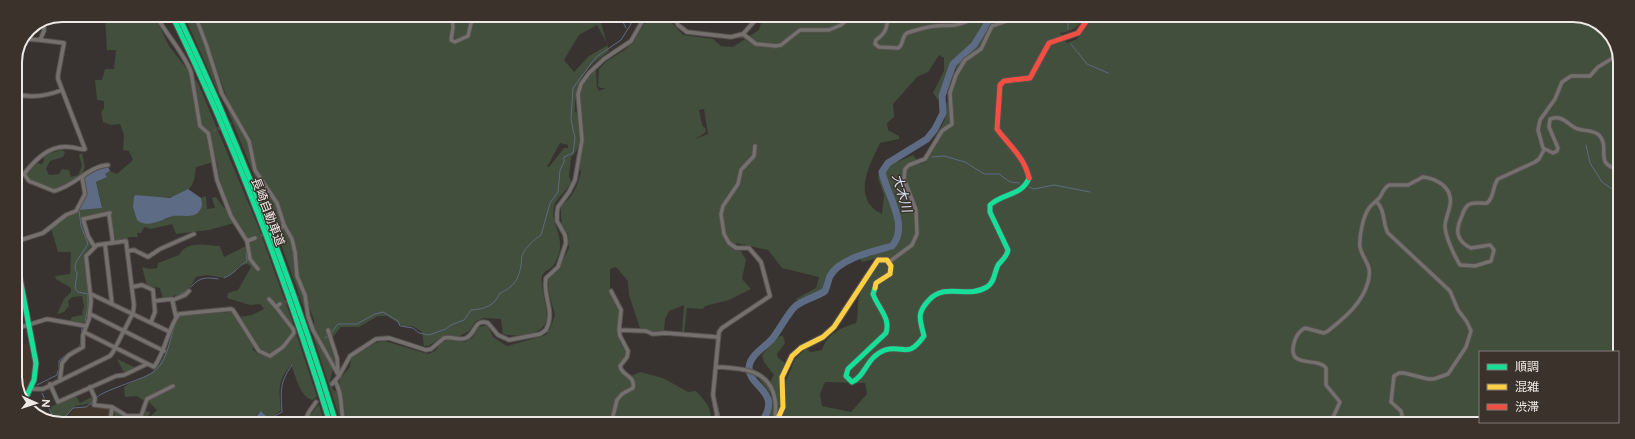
<svg xmlns="http://www.w3.org/2000/svg" width="1635" height="439" font-family="Raleway,'Noto Sans JP',sans-serif">
  <rect width="100%" height="100%" fill="#383330"/>
  <path fill="#43362d" d="M31 343 34 362 32 379 22 397 15 381V358L24 353 21 345Z
    M92 405 94 408H109L114 412 116 421 114 423 63 422 75 408Z"/>
  <path fill="#414f3c" fill-rule="evenodd" d="M83 15H154L169 46 198 83 258 226 293 323 288 326 292 333C284 343 274 360 260 349L240 317 252 315 264 309 260 304 250 305 227 298 228 293 238 290 251 267 248 264 240 265 233 273 224 278 207 275 196 277 187 292 163 299 160 288 147 286 142 267 150 269 157 268 158 263 179 255C187 240 206 245 220 246L224 257 250 244 238 222 209 230 176 234 172 224 151 229 144 227 141 233H137L138 237H129L127 239 116 241 109 211 103 215 82 218 87 237 92 244 84 256C87 278 93 303 84 323L70 321 72 317 82 315 84 306 82 296 72 297 68 301 69 306 64 312 57 314 64 299 71 292V288L56 279 55 276 70 274 71 252H58L51 228 66 216 74 214 80 209 102 207 96 182 106 177 105 174 110 171 117 174 133 160 129 151 123 150 124 135 120 124 111 125 103 122 101 112 104 108V101L97 100 95 80H102L105 69H114L116 50H107L105 16H95L92 22 84 21ZM217 161 219 179 230 208H224L216 197 212 198 215 208 207 209 206 196 201 198 202 203 166 219 134 197 135 195C152 198 184 203 193 183 195 178 195 172 196 167Z
    M184 15H192L204 45 221 99Z
    M197 15 599 16 609 51C583 70 575 80 575 112L577 113C579 126 583 148 571 157L569 176 571 182C567 191 557 197 554 206 550 225 564 232 559 254 558 257 555 264 552 267 548 271 543 271 542 277 539 296 560 326 532 333 521 335 514 337 503 334L501 319 484 318 476 321 469 331 460 336H445L428 346H424L422 332 413 326 404 327 387 316H378L359 327H341L329 342 335 359 330 380 333 390 338 392 339 416 313 336 314 320 310 309 304 308 273 222 228 111 229 103ZM597 25 608 45 589 56 574 72 564 60 579 35ZM560 143 568 145V148H564L549 167H547Z
    M763 16H1084C1078 28 1073 31 1060 33L1067 43 1077 39 1095 16 1585 17 1609 31 1620 58 1618 389V352H1480V422H1580L1574 424 778 423 784 413 786 398V381L795 359 806 349 811 352 822 350C827 334 840 328 856 323 859 315 856 306 859 298 863 283 875 276 878 258L862 262 858 255C837 265 831 268 823 291L800 303 796 299 816 288 819 277 782 268 768 250 736 243 746 260 742 279 751 289 729 300 705 306 703 309 687 308 684 333 682 331 684 305 669 311 665 319 664 331 654 333 640 328 629 295 628 281 616 267 610 269V293L620 311 618 328 620 343 625 348 627 354 618 366 621 373 629 377 640 372 663 378 688 392 696 391C704 400 715 410 709 423H347L339 380 350 367 351 358 375 343 385 341 428 354 435 351 442 342 450 339 465 342 472 338 479 327 487 325 493 337 507 346 546 335 550 329 555 315 549 294 548 280 550 276 557 272 569 248 568 234 562 226 561 217V206C573 197 577 187 581 172L579 168 584 136 579 93 582 85 596 69 597 87 599 91 606 88H600L598 86 599 69 607 61 626 49 635 39 644 24 651 19 662 17 671 22 683 35 713 39 721 46 733 47 759 30ZM939 55 944 58V71L933 93 938 100 949 68 959 69 950 101 945 104C947 118 944 124 935 136L936 145 926 162 920 164 913 155 897 162 892 157 880 168 878 178 884 195 882 214C879 212 874 210 872 207 855 189 872 160 880 143L899 139V136L888 130 887 123 894 117 893 104 917 77 928 72ZM704 109 708 134 695 139 705 133 706 129 702 125 699 110ZM825 382 865 383 867 394 851 412 822 406 820 394Z
    M62 150 65 152 63 157 50 161 46 169 49 175 59 174 62 169 69 170 71 177 78 175 82 166 79 155 82 153 85 167 81 177 55 190C44 186 30 184 27 173L31 165 37 163 42 164 44 161V155Z
    M218 310 224 313 232 311 254 347 252 349 257 353 270 358 283 350 296 333 317 397 312 400C299 396 296 375 291 365 277 381 279 390 281 410L268 420 263 412 258 413 250 423H156L151 416 158 409 157 410 148 401 153 394 143 400 137 396 125 397 124 387C132 381 143 378 152 372 167 361 171 331 179 315Z
    M783 336 785 343 777 354 778 358 785 363 779 376 781 398 776 417 773 423H767L771 410V395L760 380 770 382 774 375 764 362 762 355 776 337Z
    M117 359 136 368 124 373Z
    M76 396 80 403 92 397 93 400 92 403 75 406 61 422H53L50 407Z
    M319 404 324 423H308L309 417Z
    M116 410C124 416 133 420 142 416L145 411 150 412 148 418 142 422 114 423 116 421 114 412Z"/>
  <path fill="#5d6b84" d="M106 166H108L110 171 105 174 107 177 96 182 102 208 78 210 85 197 83 177Z
    M188 189 201 198C202 202 203 206 200 210 195 219 181 215 173 216 163 219 147 229 137 220L133 207 134 197 135 195 170 198Z
    M261 411 266 416 268 423H250Z"/>
  <g fill="none" stroke-linecap="round" stroke-linejoin="round">
    <path stroke="#5d6b84" stroke-width="1" d="M620 16 626 28
      M1068 29V16
      M1071 44 1087 64 1108 73
      M1586 145 1590 163 1602 182 1619 194
      M932 157 944 156 965 162 984 174H999L1010 182 1019 183
      M1029 187 1034 189 1054 185 1090 192
      M79 210 81 226 88 244 76 262 75 268 77 274 75 288 78 292 88 294V307L85 322
      M224 278C236 273 237 267 247 261L246 253
      M191 287C199 277 206 277 218 279
      M175 297 186 291
      M175 301 177 312
      M331 333 338 324H357L375 314 383 312 398 321 400 326 413 328 419 333 429 335 446 329 451 325 464 320 471 310C485 309 494 306 500 293 513 288 519 279 521 265 522 262 521 258 522 256 525 247 534 240 541 235L550 203 558 192 560 170 564 162V157L573 153 575 138 571 119 573 88 596 57 621 40 631 24V16
      M325 338 329 335
      M80 347 82 328
      M71 351 75 349
      M59 367V361L68 353
      M37 385 57 375 58 371
      M42 393 53 417V422
      M96 398C101 391 141 380 152 373 170 361 169 335 178 318L180 316 188 315
      M61 422 73 408 86 407 93 402
      M275 423 274 416 282 412C281 391 279 383 292 365
      M716 423 720 417 717 404"/>
    <path stroke="#5d6b84" stroke-width="7" d="M761 423C784 391 748 388 749 367 750 355 765 347 772 339 779 331 790 309 797 305 806 299 816 297 825 291 827 287 828 281 830 276 840 258 874 251 892 246 910 226 886 193 882 172L888 163 927 139 935 129 943 113 942 96 953 64 974 45 990 19 1008 16"/>
    <path stroke="#534e4b" stroke-width="3.5" stroke-dasharray="3.5 2" stroke-linecap="butt" d="M213 131 234 122
      M255 238 279 229
      M280 304 301 297"/>
    <g stroke="#55514e" stroke-width="5.5">
      <path id="street" d="M156 15C166 35 183 51 191 72L200 126 208 133 209 137 217 180 231 216 247 241 255 238
        M195 15 206 44 222 94 249 141 255 170 277 203 284 225 292 239 295 252 297 276 305 295 308 316 313 330 339 376
        M452 15 453 28 451 40 455 42 468 36 473 15
        M674 16 678 25 687 32 731 37 743 34 759 16
        M888 16C887 28 886 33 876 40L875 44 879 47 898 48C904 45 901 37 907 33 916 30 926 27 935 26 948 24 952 28 966 22L968 16
        M743 34 756 44 776 46 781 45 800 30H829L841 25 852 16
        M24 39 40 40
        M1615 47 1613 58 1598 67 1590 76H1571L1562 82 1555 99 1540 120 1538 130 1543 148 1553 153 1557 151 1558 148 1549 127 1550 119C1553 118 1556 117 1559 118 1567 120 1571 127 1578 129 1584 131 1594 130 1599 135 1611 147 1593 165 1619 169
        M15 94C30 98 47 96 62 90
        M24 174 29 181 54 191C75 186 89 166 108 165
        M15 176 24 174C35 160 49 145 69 147 75 147 79 150 85 149L58 79V75L64 43 40 40 44 31V22
        M1376 201C1386 211 1382 222 1388 233L1450 291 1458 310 1467 322 1471 331 1466 347 1448 374 1434 379H1428L1404 373H1399L1394 376 1391 402 1401 411 1404 424
        M109 214 113 243
        M279 229 284 225
        M247 241 250 259 258 269
        M15 242 43 233 66 215 76 211 85 194 82 177
        M105 244 112 304
        M94 246 88 236 83 219 110 213
        M128 251 134 250 148 257 160 249 194 234
        M889 262 912 245 917 234 916 210 904 179 905 169 909 165 925 159 942 131 952 124 950 93 956 75 965 60 981 49 992 26 1021 16
        M132 287 142 285 153 290 155 312 151 322
        M611 291 621 310 619 330 646 331 653 334 665 333 717 337
        M91 294 170 332
        M269 299 276 307
        M173 300 185 295 189 291
        M154 301 172 299 176 317
        M90 314 164 351
        M15 329 47 319 86 326
        M328 330 337 358 338 373
        M84 332 154 367C166 351 168 327 179 314L231 309 233 310 259 351 270 356 283 347 294 333 293 329 276 307 280 304
        M716 367C741 368 771 369 775 400 777 408 774 415 776 422
        M335 381C343 394 340 409 344 423
        M50 384 58 402 116 376 124 375 147 364
        M332 384 339 376 350 356 376 339 389 338 426 350 431 349 444 338C451 336 460 341 466 338 476 334 474 318 488 323L498 335 509 340 540 334 546 330C556 310 542 297 546 278L558 267 566 243 565 235 557 221V213L558 207 569 192 575 180 582 140 578 94 581 84 589 73 604 59 631 41 643 20 651 16
        M90 387 95 398 94 405 112 407
        M31 389H43L110 356 113 352 133 313 134 305 126 241 97 245 86 256 91 301 89 319 83 335V347L69 355 62 363 60 379
        M110 423 112 407 127 416H141L147 399 173 386
        M304 423 309 412 316 402
        M605 423 612 420 617 400 622 394 633 388C635 376 625 377 621 369L620 366 627 357 628 351 620 336 619 330
        M714 423 717 415 713 395 719 332 722 328 770 296 761 262 749 248H736L729 243 724 234 721 214 723 206 738 184 741 170 754 156 755 146
        M1330 424 1340 402 1326 385V368C1317 356 1287 370 1294 343 1296 336 1299 331 1305 328L1324 333 1328 331C1344 318 1362 304 1368 282 1373 264 1363 261 1360 247 1359 237 1363 216 1369 208 1372 204 1377 201 1380 197 1383 192 1384 188 1389 185H1408L1423 177C1438 179 1453 188 1450 205 1449 212 1445 219 1445 227 1446 238 1454 255 1460 265L1475 266 1491 261 1494 250 1490 245 1471 248C1456 241 1455 230 1462 216 1463 212 1465 208 1468 205 1473 201 1481 204 1487 203 1495 197 1492 186 1498 179L1535 162 1539 159 1544 150"/>
    </g>
    <g stroke="#55514e" stroke-width="7">
      <path id="fast" d="M172 15C236 147 287 283 330 423
        M178 15C241 147 293 283 336 423
        M15 252 36 363 34 380 24 402
        M875 288 873 294C878 308 891 318 886 333L848 369 846 376 852 382C866 376 866 357 885 350 904 344 907 360 924 336 920 319 916 314 929 300 946 282 967 299 987 287 995 282 994 273 998 265 1002 260 1007 257 1008 250L990 212V205C1003 193 1022 196 1029 178"/>
    </g>
    <g stroke="#55514e" stroke-width="7">
      <path id="slow" d="M776 423 783 407 782 377 792 356 801 348 823 337 834 327 878 260H887L891 266 890 274 876 283 875 288"/>
    </g>
    <g stroke="#55514e" stroke-width="7">
      <path id="jam" d="M1029 178C1025 158 1009 145 997 129L1000 85 1004 81 1030 78 1049 43 1078 33 1090 16"/>
    </g>
    <use href="#street" stroke="#74706d" stroke-width="3.5"/>
    <use href="#fast" stroke="#16e098" stroke-width="5"/>
    <use href="#slow" stroke="#ffcf43" stroke-width="5"/>
    <use href="#jam" stroke="#f24e42" stroke-width="5"/>
  </g>
  <g text-anchor="middle" dominant-baseline="central" stroke-width="3" stroke-linejoin="round" paint-order="stroke">
    <g font-size="12" fill="#efe9e5" stroke="#3b322c">
      <text transform="translate(268 212) rotate(69)">長崎自動車道</text>
    </g>
    <g font-size="13" font-style="italic" fill="#d6e2f6" stroke="#3b322c">
      <text transform="translate(902 193) rotate(74)">大木川</text>
    </g>
  </g>
  <path d="M0 0H1635V439H0ZM62 22H1573A40 40 0 0 1 1613 62V377A40 40 0 0 1 1573 417H62A40 40 0 0 1 22 377V62A40 40 0 0 1 62 22Z" fill="#3b322c" fill-rule="evenodd"/>
  <path fill="none" stroke="#efe9e5" stroke-width="2" d="M62 22H1573A40 40 0 0 1 1613 62V377A40 40 0 0 1 1573 417H62A40 40 0 0 1 22 377V62A40 40 0 0 1 62 22Z"/>
  <rect x="1479" y="351" width="140" height="72" fill="#3b322c" stroke="#837b76"/>
  <rect x="1487" y="364" width="20" height="6" fill="#16e098" stroke="#837b76"/>
  <text x="1515" y="371" font-size="12" fill="#efe9e5">順調</text>
  <rect x="1487" y="384" width="20" height="6" fill="#ffcf43" stroke="#837b76"/>
  <text x="1515" y="391" font-size="12" fill="#efe9e5">混雑</text>
  <rect x="1487" y="404" width="20" height="6" fill="#f24e42" stroke="#837b76"/>
  <text x="1515" y="411" font-size="12" fill="#efe9e5">渋滞</text>
  <g transform="translate(36 403) rotate(93)" stroke="#3b322c" stroke-width="3" paint-order="stroke">
  <path d="M0-3L7 15L0 10L-7 15Z" fill="#efe9e5"/>
  <text y="-6" font-size="11" font-weight="bold" text-anchor="middle" fill="#efe9e5">N</text>
  </g>
</svg>
